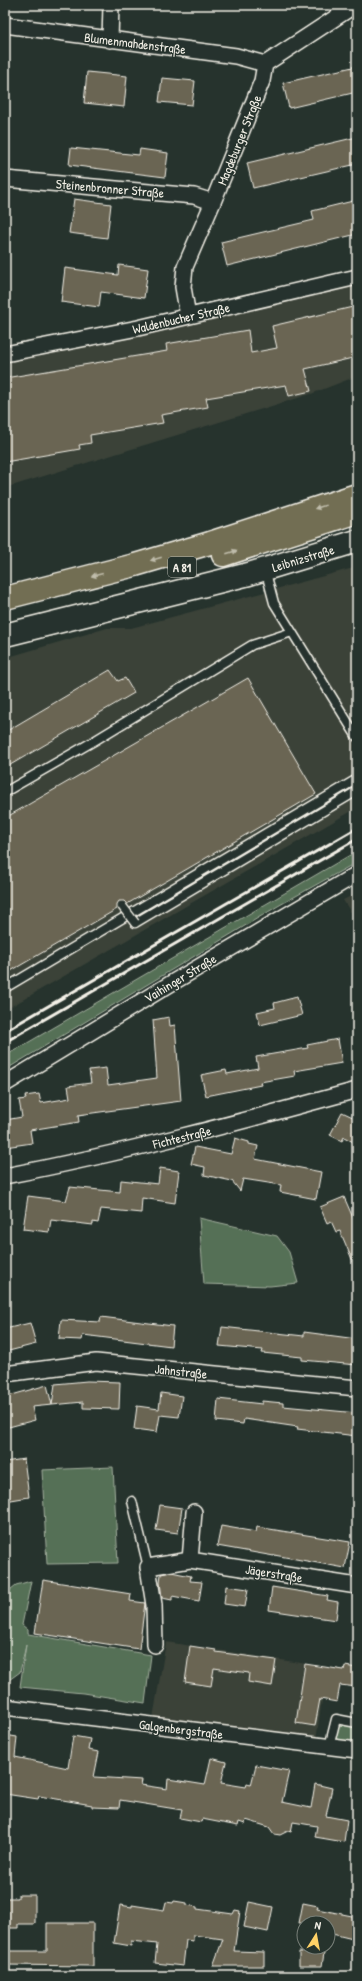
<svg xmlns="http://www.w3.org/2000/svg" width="362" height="1981" font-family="'Patrick Hand',sans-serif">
  <rect width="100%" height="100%" fill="#26332d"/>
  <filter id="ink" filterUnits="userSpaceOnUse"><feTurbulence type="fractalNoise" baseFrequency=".025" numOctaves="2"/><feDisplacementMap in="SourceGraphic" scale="8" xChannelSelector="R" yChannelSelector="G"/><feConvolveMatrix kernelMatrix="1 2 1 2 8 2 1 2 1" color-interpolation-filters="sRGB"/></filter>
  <g filter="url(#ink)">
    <path fill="#3a4238" d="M357 282V376L311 394 5 488V361Z
      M357 567V808L5 1010V658L107 628H131Z
      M357 893V922L343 900Z
      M166 1642 327 1667 316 1740 153 1718Z"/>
    <path fill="#546f56" stroke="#a4b09f" d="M357 851V862L278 906 5 1070V1056Z
      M199 1218 277 1236 289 1252 298 1283 270 1286 204 1284Z
      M113 1467 118 1563 47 1564 42 1470Z
      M31 1581 22 1625 28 1630V1634L151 1655 145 1703 83 1693 20 1687 26 1645 20 1672 9 1680H5V1594L16 1585Z
      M336 1719 357 1723V1751L329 1747Z"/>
    <path fill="#6a6553" stroke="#f4f1e8" d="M357 66V92L289 108 283 83Z
      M87 72 127 76 124 107 84 103Z
      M162 78 195 81 192 105 159 102Z
      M357 137V164L253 188 247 163Z
      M71 148 139 155 140 149 168 153 165 177 69 165Z
      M74 199 111 204 107 238 69 233Z
      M357 200V234L227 266 221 242 314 220 312 211Z
      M119 265 148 269 144 298 101 292 99 307 61 302 65 268 118 275Z
      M357 306V357L305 369 311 391 289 396 286 385 206 398 208 407 161 415 163 423 90 435 91 443 79 445 80 449 5 462V378L167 351 166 344 248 330 251 353 277 348 272 326Z
      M110 670 118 681 125 678 134 693 5 768V732Z
      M248 678 316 794 127 904 124 901H119L117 904V909L9 972 5 964V818Z
      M297 997 302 1015 260 1025 257 1012 275 1008 274 1003Z
      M169 1017 170 1026 175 1025 181 1101 78 1115 79 1122 30 1130 32 1143 5 1147V1120L22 1117 19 1100 26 1099 25 1096 39 1094 41 1103 70 1098 68 1086 91 1083 89 1070 106 1068 108 1085 157 1078 153 1020Z
      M338 1039 342 1063 294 1071 295 1076 260 1082 261 1085 206 1096 201 1075 226 1070 227 1074 258 1068 256 1057 308 1048 307 1045Z
      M342 1112 357 1119V1144L344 1137 342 1141 330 1135Z
      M235 1138 249 1142V1144L258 1146 255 1159 321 1172 316 1199 280 1192 281 1185 243 1179 240 1191 232 1181 204 1175 205 1167 191 1164 195 1147 231 1154Z
      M160 1168 179 1171 175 1203 142 1198 141 1213 101 1209 98 1223 93 1222V1225L51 1220 49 1232 23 1229 28 1196 66 1201 70 1187 120 1192 121 1180 158 1184Z
      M344 1197 357 1227V1271L340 1231 336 1232 331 1221 327 1223 320 1207Z
      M101 1317 173 1326 171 1346 83 1335 82 1340 59 1339 61 1320 100 1322Z
      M30 1323 36 1344 5 1352V1329Z
      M222 1327 304 1336V1332L357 1339V1365L302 1360V1357L262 1353 263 1350 219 1346Z
      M87 1381 120 1382 119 1409 83 1408V1402L52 1405 55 1384Z
      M47 1385 52 1405 32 1407 35 1420 5 1428V1397Z
      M161 1393 182 1396 179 1417 160 1415 157 1432 134 1429 137 1406 159 1409Z
      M218 1399 262 1404V1401L283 1403V1406L357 1413V1436L297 1429 298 1427 244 1419 243 1424 216 1421Z
      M24 1459 29 1497 5 1501V1462Z
      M160 1505 182 1508 178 1533 156 1530Z
      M221 1526 256 1532 257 1527 350 1542 345 1568 274 1555V1556L217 1546Z
      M171 1572 191 1576 190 1581 202 1582 199 1601 172 1596V1600L162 1598 160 1582 161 1574Z
      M43 1580 131 1594 130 1601 145 1603 139 1649 35 1633Z
      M226 1586 248 1589 245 1607 224 1604Z
      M272 1587 328 1596 327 1600 338 1602 336 1620 269 1610Z
      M190 1646 216 1650V1652L276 1660 272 1686 248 1682 249 1673 214 1668 211 1686 185 1682Z
      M305 1664 344 1670 345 1666 357 1668V1687L340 1685 337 1702 320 1699 315 1726 296 1723Z
      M5 1735 17 1737 15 1757 68 1768 73 1736 90 1739 88 1750 99 1752 94 1777 142 1780 141 1785 167 1789 168 1779 205 1785 211 1758 226 1762 221 1783 246 1787 247 1784 251 1785 256 1765 289 1771 282 1802 311 1808 315 1784 332 1788 326 1816 347 1820 344 1842 315 1837 317 1826 293 1822 291 1832 288 1831 280 1835 274 1834 269 1827 246 1820 245 1824 239 1822 238 1826 202 1819 201 1822 180 1818 182 1810 120 1800 119 1808 92 1807V1805L39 1796 38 1799 5 1794Z
      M18 1895H35V1924H18V1928H5V1898H18Z
      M174 1901 187 1903V1905L197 1907V1909L233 1914 235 1910 240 1911 234 1951 264 1952V1966H213L223 1939 193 1935V1941L186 1940 183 1966 155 1963 157 1944 131 1941V1946L114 1943 120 1905 132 1907V1905L164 1910 166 1902 173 1903Z
      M249 1902 273 1907 268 1932 244 1927Z
      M303 1903 318 1906 317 1909 357 1917V1940L328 1933V1923H299Z
      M47 1923H93V1966L5 1965V1951H47Z
      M299 1952 324 1953 322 1966H299Z"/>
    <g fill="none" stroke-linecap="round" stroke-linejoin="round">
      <g stroke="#f4f1e8" stroke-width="11">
        <path id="lane" d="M265 569 274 603 292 632
          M5 792 94 741 252 645 292 632 357 737
          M135 923 357 791
          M5 988 357 779
          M132 1501 148 1567
          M329 1747 336 1719 357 1723"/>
      </g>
      <g stroke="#f4f1e8" stroke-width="18">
        <path id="street" d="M5 25 236 56 265 64
          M110 40 111 5
          M5 179 194 196 213 202
          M188 316 183 287 185 267 213 202 262 81 265 64 355 5
          M5 354 138 328 357 277
          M5 1084 175 981 357 874
          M5 1176C124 1153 240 1122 357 1090
          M5 1374 96 1362 357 1388
          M190 1560 194 1512
          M155 1645 154 1605 148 1567 190 1560 357 1586
          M5 1707 357 1750"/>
      </g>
      <g stroke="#f4f1e8" stroke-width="25">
        <path id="secondary" d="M5 635 249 574 357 541"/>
      </g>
      <g stroke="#f4f1e8" stroke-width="25">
        <path id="highway" d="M223 555 357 512
          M5 598 135 565 210 543 357 495"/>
      </g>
      <use href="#lane" stroke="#26332d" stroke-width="8"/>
      <use href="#street" stroke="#26332d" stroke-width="15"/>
      <use href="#secondary" stroke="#26332d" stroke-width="22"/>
      <use href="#highway" stroke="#726e52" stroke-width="22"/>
      <path stroke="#f4f1e8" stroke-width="3" d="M5 1031 357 828
        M5 1042 357 839"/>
      <g stroke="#f4f1e8" stroke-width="11" stroke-linecap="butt">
        <path id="lane-bridge" d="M122 906 135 923"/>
      </g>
      <use href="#lane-bridge" stroke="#26332d" stroke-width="8"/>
    </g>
    <defs><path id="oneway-solid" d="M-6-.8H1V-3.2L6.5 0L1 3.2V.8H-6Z"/></defs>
    <g fill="#c0bdac">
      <use href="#oneway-solid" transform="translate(320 507) rotate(162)"/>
      <use href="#oneway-solid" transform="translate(232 552) rotate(-17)"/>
      <use href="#oneway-solid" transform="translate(156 559) rotate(164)"/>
      <use href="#oneway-solid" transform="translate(97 575) rotate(166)"/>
    </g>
  </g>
  <g text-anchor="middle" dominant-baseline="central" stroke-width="3" stroke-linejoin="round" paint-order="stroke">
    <rect fill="#26332d" stroke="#b6b8b0" stroke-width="1" x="168" y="557" width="28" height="20" rx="3"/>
    <g font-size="12" font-weight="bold" fill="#f4f1e8">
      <text x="182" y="567">A 81</text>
    </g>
    <g font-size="13" fill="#f4f1e8" stroke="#26332d">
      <text transform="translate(135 43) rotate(7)">Blumenmahdenstraße</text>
      <text transform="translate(239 140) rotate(-68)">Magdeburger Straße</text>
      <text transform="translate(110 188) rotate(5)">Steinenbronner Straße</text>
      <text transform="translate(181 318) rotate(-13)">Waldenbucher Straße</text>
      <text transform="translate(303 558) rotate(-17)">Leibnizstraße</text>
      <text transform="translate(180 978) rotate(-31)">Vaihinger Straße</text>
      <text transform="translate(182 1137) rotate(-14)">Fichtestraße</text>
      <text transform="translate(181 1371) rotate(6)">Jahnstraße</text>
      <text transform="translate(274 1573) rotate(9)">Jägerstraße</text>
      <text transform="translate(181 1729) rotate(7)">Galgenbergstraße</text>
    </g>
  </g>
  <rect width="362" height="1981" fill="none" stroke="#26332d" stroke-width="20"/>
  <rect x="10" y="10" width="342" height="1961" fill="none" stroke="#f4f1e8" stroke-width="1.5" filter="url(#ink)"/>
  <g transform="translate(316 1935) rotate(11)"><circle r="19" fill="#26332d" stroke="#787f78"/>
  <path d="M0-3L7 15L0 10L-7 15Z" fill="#ffd166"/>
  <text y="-6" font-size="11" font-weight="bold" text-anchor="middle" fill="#f4f1e8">N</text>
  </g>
</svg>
